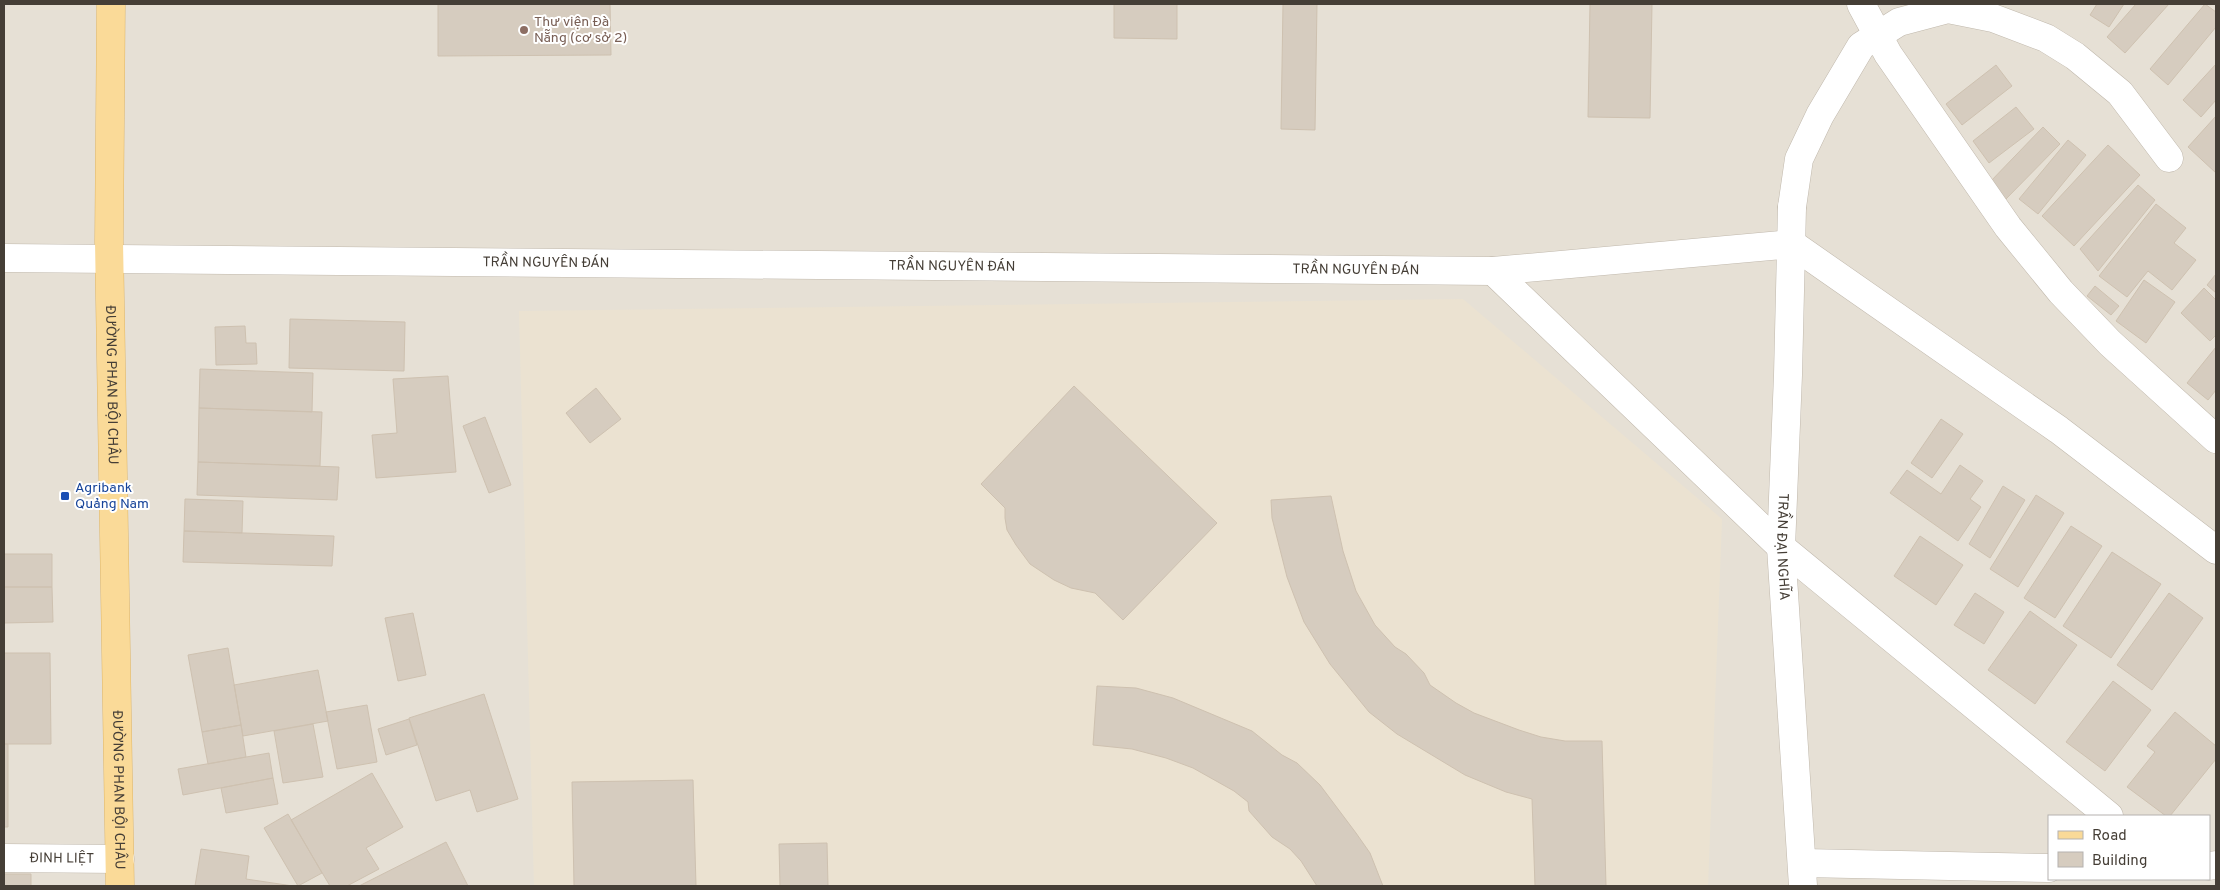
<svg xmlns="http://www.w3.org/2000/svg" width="2220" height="890" font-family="Overpass,sans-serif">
  <rect width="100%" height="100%" fill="#f2eee6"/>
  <path fill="#e6e0d5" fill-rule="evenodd" d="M4 4H2216V886H4ZM2049 816H2209V879H2049Z"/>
  <path fill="#ebe2d1" d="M1463 299 1722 519 1708 886H534L519 311Z"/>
  <path fill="#d6ccbf" stroke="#cec1b0" d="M438 4H610L611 55 438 56Z
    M1114 4H1177V39L1114 38Z
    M1283 4H1317L1315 130 1281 129Z
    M1590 4H1652L1650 118 1588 117Z
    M2097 4H2124L2109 27 2090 15Z
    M2136 4H2169L2125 53 2107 37Z
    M2205 4 2216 12V27L2168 85 2150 69Z
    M2216 64V100L2201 117 2183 100Z
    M1996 65 2012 86 1962 125 1946 104Z
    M2016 107 2034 129 1989 163 1973 141Z
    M2216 116V173L2188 147Z
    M2043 127 2060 144 2006 199 1989 183Z
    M2068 140 2086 155 2038 214 2019 199Z
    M2108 145 2140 175 2074 246 2042 216Z
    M2138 185 2155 200 2098 271 2080 249Z
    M2156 204 2186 228 2174 243 2196 260 2172 290 2148 271 2127 297 2099 276Z
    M2216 274V293L2207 285Z
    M2144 280 2175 302 2146 343 2116 321Z
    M2095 286 2119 306 2111 315 2087 296Z
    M2204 288 2216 300V335L2210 341 2181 313Z
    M290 319 405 322 404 371 289 368Z
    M245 326 246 343H256L257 364 216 365 215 327Z
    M2216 347V390L2208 400 2187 383Z
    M200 369 313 373 312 412 199 408Z
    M448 376 456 472 376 478 372 435 397 433 393 379Z
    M1074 386 1217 523 1123 620 1095 593 1071 588 1054 580 1030 564 1016 545 1007 530 1005 518V508L981 484Z
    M596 388 621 419 590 443 566 413Z
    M199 408 322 412 320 466 198 462Z
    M485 417 511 485 489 493 463 426Z
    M1941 419 1963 434 1932 478 1911 463Z
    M198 462 339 467 337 500 197 495Z
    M1960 465 1983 481 1970 499 1981 507 1958 541 1890 493 1907 470 1941 494Z
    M2003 486 2025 500 1990 558 1969 544Z
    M2036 495 2064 513 2018 587 1990 569Z
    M1331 496 1343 551 1356 591 1375 625 1395 647 1406 654 1424 673 1430 685 1456 703 1474 713 1519 730 1541 737 1565 741H1602L1606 886H1535L1532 799 1506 792 1465 775 1397 734 1369 712 1330 664 1304 622 1287 577 1272 518 1271 500Z
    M185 499 243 501 242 533 184 531Z
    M2071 526 2102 546 2055 618 2024 598Z
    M184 531 334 536 332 566 183 562Z
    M1920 536 1963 565 1936 605 1894 576Z
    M2112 552 2161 584 2111 658 2063 626Z
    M4 554H52V587H4Z
    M4 587H52L53 622 4 623Z
    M1975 593 2004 612 1984 644 1954 625Z
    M2169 593 2203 618 2152 690 2117 665Z
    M2030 611 2077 645 2035 704 1988 670Z
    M413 613 426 675 398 681 385 618Z
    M228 648 241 725 202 732 188 655Z
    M4 653H50L51 744H4Z
    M318 670 328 721 243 736 234 685Z
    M2113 681 2151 710 2105 771 2066 742Z
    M1097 686 1136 688 1173 698 1252 731 1282 755 1297 763 1320 785 1356 833 1370 853 1383 886H1317L1301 861 1290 849 1272 837 1249 811 1248 802 1234 791 1193 768 1166 758 1132 749 1093 745Z
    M484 694 518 799 477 812 470 790 436 801 409 718Z
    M367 705 377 762 337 769 326 712Z
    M2175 712 2216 746V759L2170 816H2166L2127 787 2155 752 2147 746Z
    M409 719 417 745 386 755 378 729Z
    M313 724 323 777 283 783 274 731Z
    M241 725 246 757 208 764 202 732Z
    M4 744H8V827H4Z
    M269 753 273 778 183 795 178 769Z
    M372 773 403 827 366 848 379 869 347 886H330L291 820Z
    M273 778 278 804 226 813 221 788Z
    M693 780 696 886H574L572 782Z
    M288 814 322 873 298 886 264 828Z
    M446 842 468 886H359Z
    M827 843 828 886H780L779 844Z
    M201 849 249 856 246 879 293 886H195Z
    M4 874H31V886H4Z"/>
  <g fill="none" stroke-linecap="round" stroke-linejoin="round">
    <g stroke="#c0b8ac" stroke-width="29">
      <g id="minor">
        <path d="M1861 4 1888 54 2008 227 2061 292 2110 343 2216 439"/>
        <path d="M1792 207 1799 159 1820 115 1861 46 1899 22 1948 9 1993 18 2046 38 2075 56 2120 93 2169 158"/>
        <path d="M1792 244 2059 430 2216 550"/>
        <path d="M1493 271 1781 547 2109 816"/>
        <path id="s1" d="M4 858 120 859"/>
        <path d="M1803 863 2049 868"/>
        <path d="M2209 866 2216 865"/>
      </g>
    </g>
    <g stroke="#c0b8ac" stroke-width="29">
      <g id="tertiary">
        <path id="s2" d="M1792 207 1788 375 1781 547 1803 886"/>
        <path id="s3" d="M4 258 1493 271 1792 244"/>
      </g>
    </g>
    <g stroke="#deb669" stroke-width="29">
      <g id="primary">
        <path id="s4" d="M111 4 109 241 120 886"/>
      </g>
    </g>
    <use href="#minor" stroke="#fff" stroke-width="28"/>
    <use href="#tertiary" stroke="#fff" stroke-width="28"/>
    <use href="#primary" stroke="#fada98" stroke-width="28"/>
  </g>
  <circle fill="#8d6e63" stroke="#fff" stroke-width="2" cx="524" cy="30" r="5"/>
  <rect fill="#1a4fb4" stroke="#fff" stroke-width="2" x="60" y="491" width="10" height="10" rx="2.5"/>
  <g text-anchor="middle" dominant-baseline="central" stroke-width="4" stroke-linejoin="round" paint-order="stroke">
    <g font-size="14" fill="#785e54" stroke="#fff" text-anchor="start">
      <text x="534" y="22">Thư viện Đà<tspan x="534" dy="16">Nẵng (cơ sở 2)</tspan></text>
    </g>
    <g font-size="14" fill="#453e36" stroke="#fff">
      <text stroke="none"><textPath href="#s3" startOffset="542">TRẦN NGUYÊN ĐÁN</textPath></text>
      <text stroke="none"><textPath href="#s3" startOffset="948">TRẦN NGUYÊN ĐÁN</textPath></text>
      <text stroke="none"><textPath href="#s3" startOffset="1352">TRẦN NGUYÊN ĐÁN</textPath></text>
      <text stroke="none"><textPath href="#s4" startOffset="381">ĐƯỜNG PHAN BỘI CHÂU</textPath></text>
      <text stroke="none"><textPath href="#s2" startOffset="340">TRẦN ĐẠI NGHĨA</textPath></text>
      <text stroke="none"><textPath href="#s4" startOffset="786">ĐƯỜNG PHAN BỘI CHÂU</textPath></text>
      <text stroke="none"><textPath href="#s1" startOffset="58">ĐINH LIỆT</textPath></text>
    </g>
    <g font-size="14" fill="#164399" stroke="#fff" text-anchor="start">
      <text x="75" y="488">Agribank<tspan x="75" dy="16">Quảng Nam</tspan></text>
    </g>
  </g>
  <rect width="2220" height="890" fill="none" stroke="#453e36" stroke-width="10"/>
  <rect x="2048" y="815" width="162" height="65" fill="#ffffff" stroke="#b5b2af"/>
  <rect x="2058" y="831" width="25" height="8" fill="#fada98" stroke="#b5b2af"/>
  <text x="2092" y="840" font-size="15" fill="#453e36">Road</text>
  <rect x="2058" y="852" width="25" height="15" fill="#d6ccbf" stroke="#b5b2af"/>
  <text x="2092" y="865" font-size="15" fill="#453e36">Building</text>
</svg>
